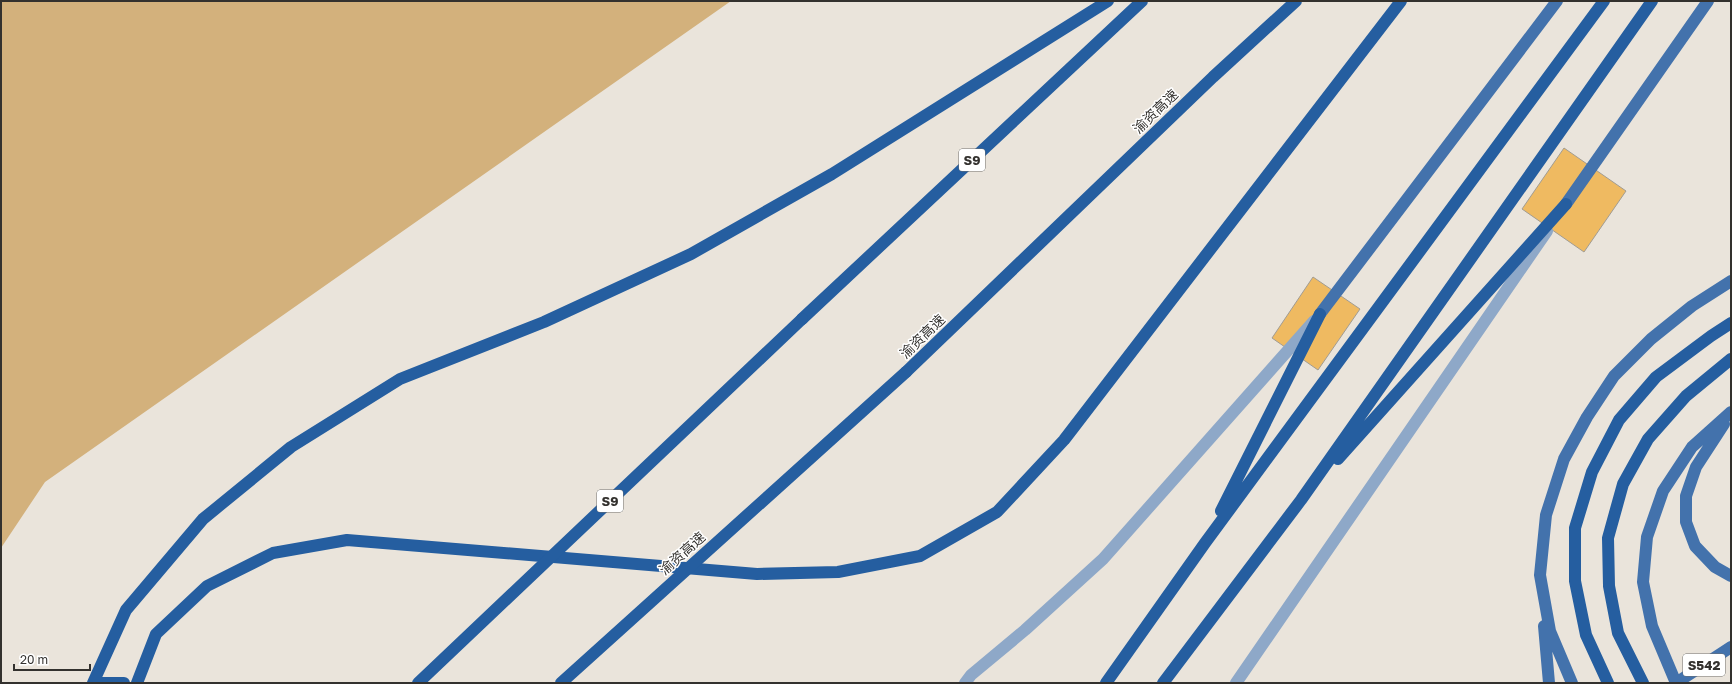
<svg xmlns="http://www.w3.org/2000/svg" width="1732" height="684" font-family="'Golos Text','Noto Sans SC',sans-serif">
  <rect width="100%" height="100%" fill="#eae4db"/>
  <path fill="#d3b17c" d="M1 1H731L45 482 1 548Z"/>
  <path fill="#efba61" stroke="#a19c93" d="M1564 148 1626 191 1584 252 1522 209Z
    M1313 277 1360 309 1318 370 1272 338Z"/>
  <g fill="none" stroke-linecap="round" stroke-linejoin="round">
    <path stroke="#8ea8c8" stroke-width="12" d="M965 683 971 675 1025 630 1103 559 1314 321
      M1236 683 1547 231"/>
    <path stroke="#4372ac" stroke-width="12" d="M1566 204 1708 1
      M1320 314 1557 1
      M1724 424 1696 467 1686 496V522L1695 546 1715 567 1731 576
      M1544 626 1549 683
      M1572 683 1550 631 1540 575 1546 515 1564 459 1587 417 1614 376 1651 339 1692 306 1731 281
      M1676 683 1652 626 1643 582 1647 537 1663 491 1692 447 1731 412
      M1676 683 1731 647"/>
    <path stroke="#255ea0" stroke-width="12" d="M802 319 1142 1
      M906 372 1213 77 1296 1
      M1338 459 1566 204
      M1221 511 1320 314
      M93 683 126 610 203 519 291 447 400 379 544 322 691 254 832 174 1108 1
      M102 683H124
      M137 683 156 634 207 586 273 553 347 540 757 574 838 572 920 556 997 512 1064 440 1401 1
      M1106 683 1205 543 1604 1
      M1163 683 1301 500 1652 1
      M1608 683 1586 635 1575 581V528L1592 472 1619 420 1656 377 1711 336 1731 323
      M1643 683 1618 633 1609 586 1608 538 1623 484 1648 439 1686 396 1731 359"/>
    <path stroke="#255ea0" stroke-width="12" d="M418 683 802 319
      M561 683 906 372"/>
  </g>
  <g text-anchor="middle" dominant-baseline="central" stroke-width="3" stroke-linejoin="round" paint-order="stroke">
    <g fill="#fff" stroke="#706f6d" stroke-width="1">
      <rect x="959" y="149" width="26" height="22" rx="3"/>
      <rect x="597" y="490" width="26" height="22" rx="3"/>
      <rect x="1683" y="654" width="42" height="22" rx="3"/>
    </g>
    <g font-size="13" font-weight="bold" fill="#33312e">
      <text x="972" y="160">S9</text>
      <text x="610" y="501">S9</text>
      <text x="1704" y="665">S542</text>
    </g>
    <g font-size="14" fill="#33312e" stroke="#fff">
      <text transform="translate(1155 111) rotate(-44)">渝资高速</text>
      <text transform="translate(922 336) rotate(-44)">渝资高速</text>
      <text transform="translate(682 553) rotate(-42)">渝资高速</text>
    </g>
  </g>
  <rect width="1732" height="684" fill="none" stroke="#33312e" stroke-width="4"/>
  <path d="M14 664v6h76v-6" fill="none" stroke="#33312e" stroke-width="2"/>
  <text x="20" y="664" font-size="12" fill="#33312e" stroke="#ffffff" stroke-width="3" paint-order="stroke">20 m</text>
</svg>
